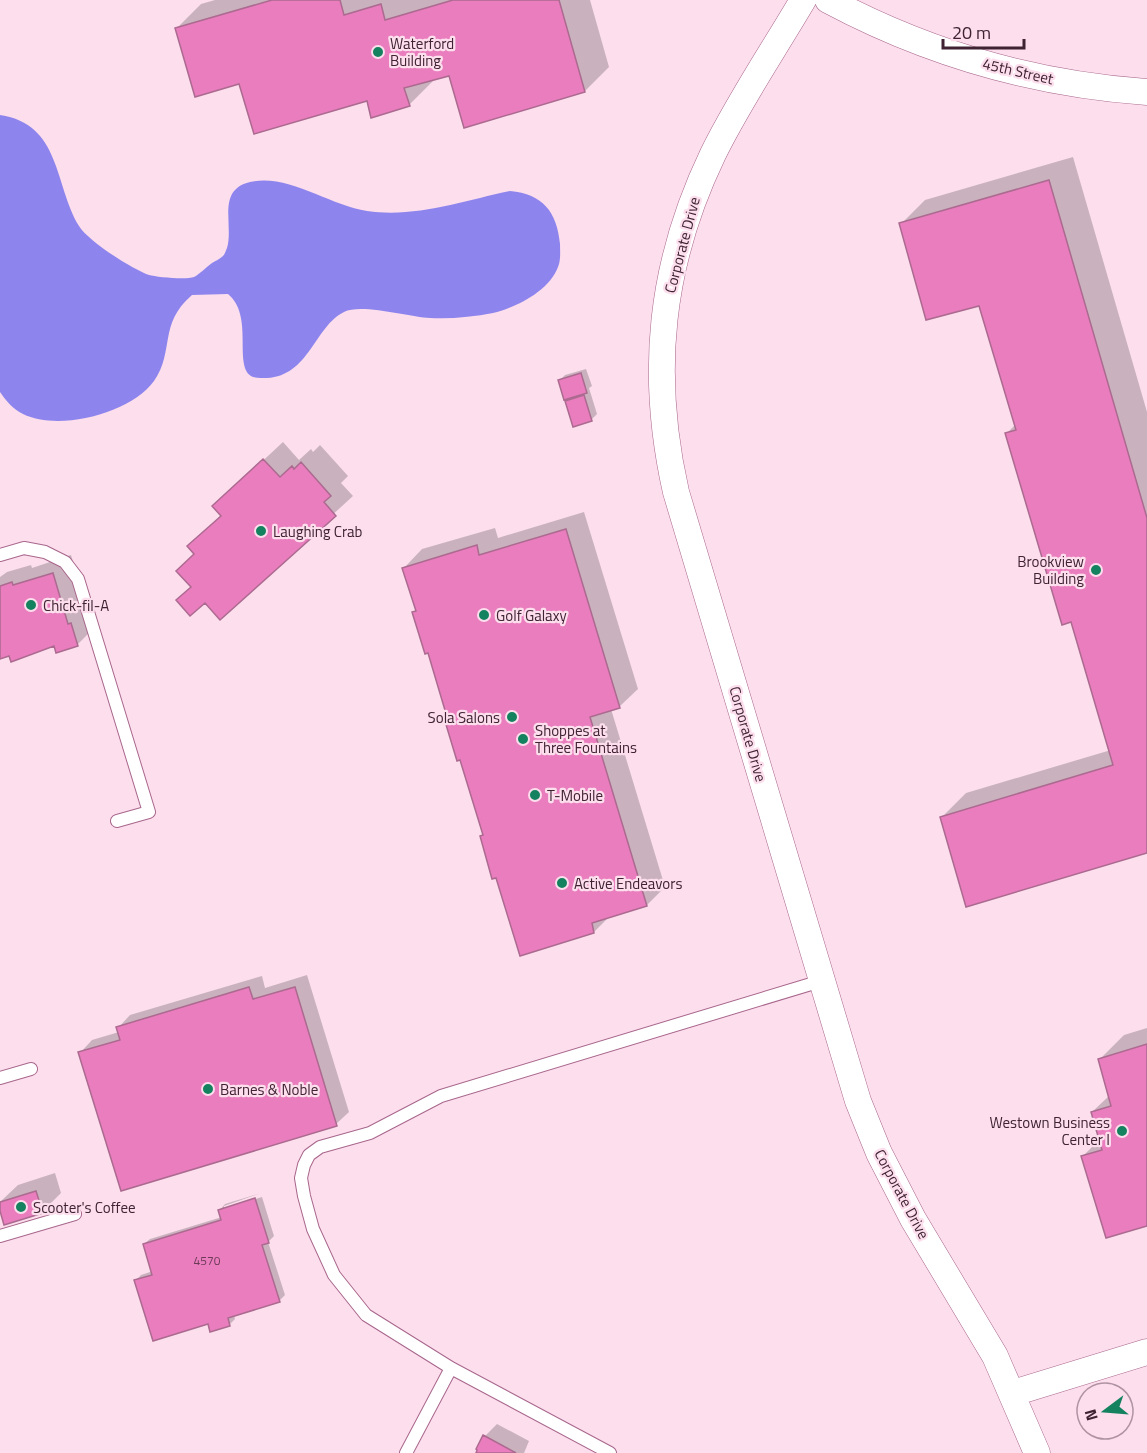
<svg xmlns="http://www.w3.org/2000/svg" width="1147" height="1453" font-family="'Titillium Web',sans-serif">
  <rect width="100%" height="100%" fill="#fcdeed"/>
  <path fill="#8d85ed" d="M0 115C61 124 54 184 79 226 88 241 132 269 149 275 156 277 186 280 194 277 200 274 206 267 212 263 215 261 220 259 223 256 225 254 226 250 227 248 234 225 216 190 250 182 287 173 329 205 367 211 416 218 462 201 510 191 543 194 557 212 560 244 560 251 561 260 558 267 549 291 517 307 493 313 473 317 451 319 430 318 409 317 361 303 344 312 315 326 309 376 267 378 263 378 257 378 253 377 232 368 255 316 228 294L192 295C158 324 175 351 154 381 131 413 59 432 23 414 13 409 6 401 0 392Z"/>
  <path fill="#0003" d="M215 0H590L609 67 585 91 450 74 433 79V81L409 105 240 82 177 28 201 4Z
    M1073 157 1147 412V851L942 817 966 793 1111 750 1072 620 1007 433 1016 424 980 304 901 224 925 200Z
    M586 369 592 386 589 388 597 414 591 420 574 425 559 381 565 375Z
    M283 442 299 460 311 449 313 452 320 445 348 476 341 483 353 496 220 618 205 601 178 600 192 586 195 553 189 546 222 514 214 506Z
    M584 512 638 689 619 707 611 709 665 887 647 905 610 916 594 932 497 876 481 836 484 833 429 652 413 612 417 609 404 568 422 549 495 528 498 538Z
    M71 555 87 607 96 626 77 645 55 644 0 658V577L7 572 31 565 32 568Z
    M307 975 349 1112 336 1124 80 1053 92 1040 119 1032 118 1028 130 1015 262 976 265 988Z
    M1147 1028V1225L1083 1156 1100 1139 1092 1112 1110 1095 1100 1059 1124 1035Z
    M55 1173 61 1193 42 1212 0 1206V1202L18 1185Z
    M261 1193 224 1206V1209L262 1197 274 1236 268 1242 285 1295 279 1301 234 1315 235 1319 229 1325 209 1322 136 1280 141 1275 153 1271 144 1244 150 1239 222 1217 220 1210 225 1204Z
    M497 1424 529 1441 524 1453H477L485 1436Z"/>
  <path fill="#ea7dbe" stroke="#ac6a90" stroke-width="1.5" d="M272 0H340L344 15 381 4 385 20 453 0H559L585 92 464 128 449 76 404 88 410 106 371 118 367 101 254 134 239 84 195 97 175 28Z
    M1049 180 1147 518V853L966 907 940 817 1113 765 1071 622 1062 625 1005 433 1016 430 979 306 926 320 899 223Z
    M581 373 587 393 564 400 558 380Z
    M584 395 592 421 573 427 565 401Z
    M263 459 280 477 292 466 294 469 301 462 331 496 324 502 336 516 220 620 205 603 190 616 176 600 191 587 176 571 194 554 187 546 221 516 212 506Z
    M566 529 620 708 590 717 647 906 592 923 594 933 520 956 496 878 492 879 480 836 483 835 460 760 457 761 444 718 447 717 428 653 425 654 412 612 416 611 402 568 477 545 479 555Z
    M53 573 68 624 71 623 78 646 56 653 54 646 11 662 9 656 0 659V586L12 582 13 585Z
    M249 987 253 999 295 987 337 1126 121 1191 78 1052 120 1040 116 1027Z
    M1147 1044V1226L1106 1238 1081 1156 1102 1150 1091 1112 1111 1106 1098 1059Z
    M36 1191 43 1213 4 1225 0 1211V1202Z
    M255 1198 269 1243 262 1245 280 1302 228 1318 230 1326 210 1332 208 1324 153 1341 134 1280 152 1275 143 1244 221 1220 218 1210Z
    M483 1435 516 1453H476L477 1450 476 1449Z"/>
  <g fill="none" stroke-linecap="round" stroke-linejoin="round">
    <g stroke="#a8668c" stroke-width="14">
      <path id="service" d="M0 555 24 548 45 552 65 562 78 579 149 812 117 821
        M0 1078 31 1069
        M0 1236 75 1214
        M406 1453 451 1368
        M610 1453 451 1368 366 1315 334 1275 313 1229 304 1196 301 1178 304 1165 309 1155 320 1147 370 1133 441 1096 821 981"/>
    </g>
    <g stroke="#a8668c" stroke-width="27">
      <path id="minor" d="M803 0C773 51 739 101 713 154 660 264 649 373 676 492L858 1101 879 1153 913 1219 995 1356 1037 1453
        M828 0C929 54 1034 84 1147 92
        M1013 1393 1147 1352"/>
    </g>
    <use href="#service" stroke="#fff" stroke-width="12"/>
    <use href="#minor" stroke="#fff" stroke-width="26"/>
  </g>
  <g fill="#15825f" stroke="#fcdeed" stroke-width="2">
    <circle cx="378" cy="52" r="6"/>
    <circle cx="261" cy="531" r="6"/>
    <circle cx="1096" cy="570" r="6"/>
    <circle cx="31" cy="605" r="6"/>
    <circle cx="484" cy="615" r="6"/>
    <circle cx="512" cy="717" r="6"/>
    <circle cx="523" cy="739" r="6"/>
    <circle cx="535" cy="795" r="6"/>
    <circle cx="562" cy="883" r="6"/>
    <circle cx="208" cy="1089" r="6"/>
    <circle cx="1122" cy="1131" r="6"/>
    <circle cx="21" cy="1207" r="6"/>
  </g>
  <g text-anchor="middle" dominant-baseline="central" stroke-width="4.5" stroke-linejoin="round" paint-order="stroke">
    <g font-size="12" fill="#6a3a56">
      <text x="207" y="1260">4570</text>
    </g>
    <g font-size="15" fill="#3f2333" stroke="#fcdeed" text-anchor="start">
      <text x="390" y="43">Waterford<tspan x="390" dy="17">Building</tspan></text>
      <text x="273" y="531">Laughing Crab</text>
      <text x="1084" y="561" text-anchor="end">Brookview<tspan x="1084" dy="17">Building</tspan></text>
      <text x="43" y="605">Chick-fil-A</text>
      <text x="496" y="615">Golf Galaxy</text>
      <text x="500" y="717" text-anchor="end">Sola Salons</text>
      <text x="535" y="730">Shoppes at<tspan x="535" dy="17">Three Fountains</tspan></text>
      <text x="547" y="795">T-Mobile</text>
      <text x="574" y="883">Active Endeavors</text>
      <text x="220" y="1089">Barnes &amp; Noble</text>
      <text x="1110" y="1122" text-anchor="end">Westown Business<tspan x="1110" dy="17">Center I</tspan></text>
      <text x="33" y="1207">Scooter's Coffee</text>
    </g>
    <g font-size="15" fill="#3f2333" stroke="#fcdeed">
      <text transform="translate(1018 71) rotate(13)">45th Street</text>
      <text transform="translate(682 245) rotate(-75)">Corporate Drive</text>
      <text transform="translate(748 734) rotate(74)">Corporate Drive</text>
      <text transform="translate(902 1194) rotate(62)">Corporate Drive</text>
    </g>
  </g>
  <g transform="translate(1105 1411) rotate(254)"><circle r="28" fill="#fcdeed" stroke="#b093a3" stroke-width="1.5"/>
  <path d="M0-4.5L10 22L0 15L-10 22Z" fill="#15825f"/>
  <text y="-9" font-size="16" font-weight="bold" text-anchor="middle" fill="#3f2333">N</text>
  </g>
  <path d="M943 39v9h81v-9" fill="none" stroke="#3f2333" stroke-width="3"/>
  <text x="952" y="39" font-size="18" fill="#3f2333" stroke="#fcdeed" stroke-width="4.5" paint-order="stroke">20 m</text>
</svg>
